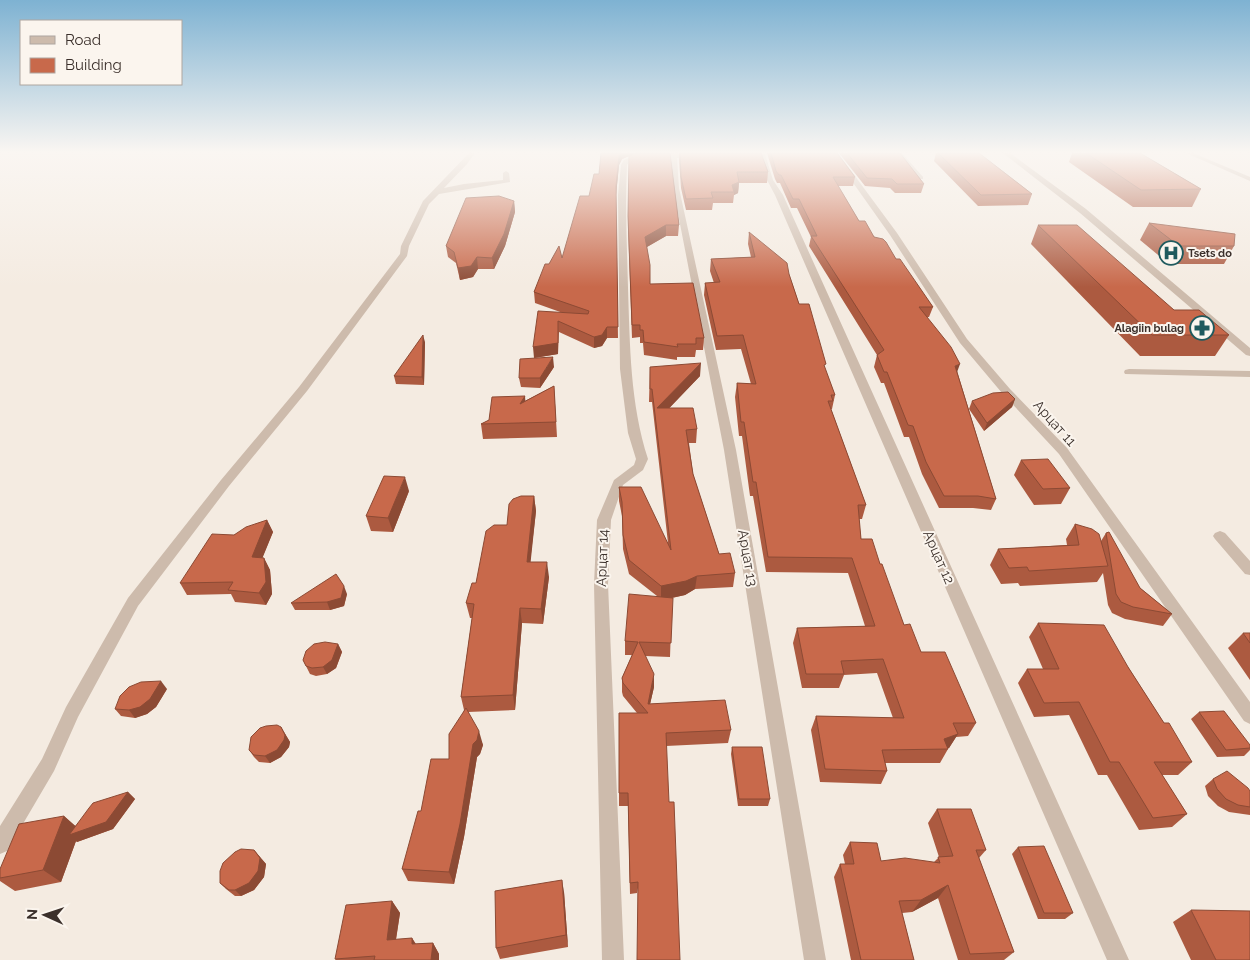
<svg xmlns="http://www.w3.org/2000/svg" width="1250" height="960" font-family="Raleway,sans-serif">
  <rect width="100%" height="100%" fill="#f4ebe1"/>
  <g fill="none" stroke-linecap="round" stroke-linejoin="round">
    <path fill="#cdbbac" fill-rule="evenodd" d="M469 153H475L467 164 444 188 464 184 503 180V173L506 171 509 173 510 182 439 194 429 204 409 246 407 256 307 391 229 486 138 606 78 717 54 771 7 851 0 854V826L42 759 66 707 128 598 221 480 299 387 400 254 401 246 423 201Z
      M671 153 695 154 698 156 695 158H677L679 188 736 450 826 960H804L724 450 673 188 671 159 635 160 629 162 627 165C625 206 627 247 628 288 630 346 630 403 648 459L643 470 623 485 611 520 608 584 624 960H602L594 584 597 520 614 480 634 465 636 459 628 433 620 369 618 195 621 165 624 160 634 156 671 155Z
      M760 153 765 154 773 180 783 195 1129 960H1107L775 195 767 180Z
      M832 153H838L897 233 967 339 1010 389 1067 448 1250 702V724L1244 721 1059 454 1002 393 960 343 890 235Z
      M896 153H902L923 177V179H919Z
      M1003 153H1010L1086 209 1250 348V356L1246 355 1080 213Z
      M1186 153H1193L1250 177V181Z
      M1129 369 1250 371V377L1125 374 1124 372 1125 370Z
      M1220 531 1225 533 1250 561V575L1245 574 1215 539 1213 536 1215 533Z"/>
  </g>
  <path fill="#ac5a40" d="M601 153H670L679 225 678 236H666L647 247 650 284 704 338 703 350H696L695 357H677V360L644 355 643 343H640V337L632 338 628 226 629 156 622 159 619 165 616 195 618 338H607L602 346 594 348 559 332 558 354 534 358 563 313 535 303 534 292 549 264 562 258 599 174Z
    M679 153 768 172 767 183H739L738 193 734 195 733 203H713L712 210H686L681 188 679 160Z
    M767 153H837L855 177 853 186H838L859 221 896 259 933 307 929 317H927L957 371 996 499 991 510 973 508H939L922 474 909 437H904L884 383H881L874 367 877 355 809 246 811 237 797 208H791L780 183H777L775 179Z
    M839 153H900L924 184 921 193H895L890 188 865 186Z
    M936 153H979L1032 194 1028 205 978 206 934 161Z
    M1072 153H1140L1201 189 1192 207H1133L1069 162Z
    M514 201 515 212 505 246 494 269H478L473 277 460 280 456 263 448 257 446 246Z
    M1149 223 1234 246 1224 264H1169L1140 240Z
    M1038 225 1174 310 1229 335 1215 356H1140L1031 244Z
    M749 232 789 274 799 304 835 395 832 409H831L866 505 862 519H859L861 539 880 564 904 625 921 652 976 723 968 736 956 737 949 748H948V749L940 763H885L887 771 881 784 820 782 811 730 816 716 893 718 877 673 844 675 839 688H802L793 643 797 628 865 626 848 573 766 572 753 496H750L742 436H739L735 397 737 383 751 384 741 349 716 350 704 295 705 283H714L710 271 711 259 751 257 748 244Z
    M425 342 424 385 396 384 394 376Z
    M554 367 540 388 521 387 519 378Z
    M650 367 700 376 669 408 697 429 696 443H689L693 474 719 554 735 573 733 587 695 589 685 595 672 598 670 657 645 656 654 687 650 704 731 730 728 743 666 746 637 893 630 894 628 806H619V713H637L623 696 622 692V678L632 655H625V641L657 596 629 574 623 549 622 516 619 501V487L668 543 652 402H649Z
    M554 386 557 437 483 439 481 424 489 420 525 396V401Z
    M1015 399 1012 407 984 431 969 409 972 401Z
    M1021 460 1070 488 1061 504 1034 505 1014 475Z
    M409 491 393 532 371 531 366 516Z
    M534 496 536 511 530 562 549 577 543 624 522 623 515 710 468 712 483 745 480 754 477 757 464 837 454 884 408 881 402 869 421 811 449 759 464 710 461 697 472 618H470L466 603 476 583Z
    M267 520 273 532 262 558H264L270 570 272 594 266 605 235 602 231 594 187 595 180 583 234 535Z
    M1075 524 1101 541 1106 533 1140 588 1172 614 1163 626 1125 619 1112 613 1108 605 1103 573 1097 582 1020 586 1018 583 1001 584 990 565 998 549 1067 545 1066 539Z
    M347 594 344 606 330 610H295L291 603Z
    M1038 623 1128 667 1164 723 1192 762 1178 775H1162L1187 814 1172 827 1139 830 1107 775H1098L1069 715 1034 717 1018 683 1027 669H1043L1029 637Z
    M1243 633H1250V680L1228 648Z
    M338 644 342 652 336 668 327 674 316 676 310 674 303 660Z
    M167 689 156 707 147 714 135 718 121 716 115 709Z
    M1199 712 1250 745V750L1244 756 1217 757 1191 719Z
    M281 727 290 742 289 747 281 757 270 763 259 762 254 757 249 750Z
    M732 747 770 799 768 806H738L731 754Z
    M1213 779 1250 791V815L1229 812 1218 806 1208 796 1205 786Z
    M128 792 135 799 113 829 77 842 76 841 61 882 15 891 0 881V869L64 816 75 826Z
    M937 809 986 850 979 858 1014 952 1004 960H958L938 898 912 912 902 913 914 960H851L834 877 840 864H845L843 855 850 842 881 861 934 862 939 857 928 823Z
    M1018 847 1073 913 1065 919H1038L1012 854Z
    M254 850 266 864 264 877 254 890 241 896H235L226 889 220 883Z
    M564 892 568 947 500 959 496 948Z
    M392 901 400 913 396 940 412 938 416 944 433 943 439 954V960H336L335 959Z
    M1191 910 1250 960H1191L1173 922Z"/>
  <path fill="#8c4a34" d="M621 153H634V154L622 159 619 165 616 195V186L619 156Z
    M739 182 738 193 734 195V192L732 185Z
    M514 201 515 212 505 246 494 269 492 258Z
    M666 225V236L645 248V237Z
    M477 257 478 269 473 277 460 280 458 268Z
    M558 321V354L534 358 533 347Z
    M607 327V338L602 346 594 348V337Z
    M423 335 425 342 424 385 422 377Z
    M553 357 554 367 540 388V378Z
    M701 363 700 376 657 421V408Z
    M960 364 956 375 955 366Z
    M525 396 526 411 520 404Z
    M1015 399 1012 407 984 431 987 423Z
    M405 477 409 491 393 532 388 518Z
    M534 496 536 511 529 577 527 562Z
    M267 520 273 532 258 569 252 557Z
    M264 558 270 570 272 594 266 605 259 593Z
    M547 562 549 577 543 624 541 609Z
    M697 576 695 589 685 595 661 600V586Z
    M344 586 347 594 344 606 330 610 327 602Z
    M520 608 522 623 515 710 513 695Z
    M338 644 342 652 336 668 327 674 323 667Z
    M654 674V687L648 713V704Z
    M161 681 167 689 156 707 147 714 135 718 129 710Z
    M281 727 290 742 289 747 281 757 270 763 265 756Z
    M479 731 483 745 480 754 477 757 464 837 454 884 449 872 473 744Z
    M958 734 949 748 945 749 944 739Z
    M128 792 135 799 113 829 77 842 76 841 61 882 43 870 64 816 80 830Z
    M254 850 266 864 264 877 254 890 241 896 235 890Z
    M562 880 564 892 568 947 566 935Z
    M948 885 938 898 912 912 921 900Z
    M392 901 400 913 394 951 387 940Z
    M412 938 419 950 412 944Z
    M433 943 439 954V960H431Z"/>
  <path fill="#c8694b" stroke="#8c4a34" d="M601 153H621L619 156 616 186 618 327H607L602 335 594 337 558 321V343L533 347 538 311 588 314 589 311 534 292 545 264H549L559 246 562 258 580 196H589L594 174H599Z
    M635 153H670L679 225H666L645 237 650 265V284L693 283 704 338H696V344H677L678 347 644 342 643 330H640V325H632L628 216 629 156Z
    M680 153H761L768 172H737L739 182 732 185 734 192H711L713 198 686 199 681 177Z
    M771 153H837L855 177H833L859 221H865L874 237 883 239 886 242 896 259H900L933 307H919L951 347 960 364 955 366 996 499 978 496H944L926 462 913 426 908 425 887 372H884L877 355 884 350 811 236H817L799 199H793L781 175H779L776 171Z
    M847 153H900L924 184H897L892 179 867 178Z
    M938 153H979L1032 194 981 195Z
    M1086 153H1140L1201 189 1141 190Z
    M499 196 514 201 504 234 492 258 477 257 471 266 458 268 454 252 446 246 466 198Z
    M1149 223 1235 234 1234 246H1179Z
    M1038 225H1077L1174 310H1199L1229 335H1152Z
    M749 232 787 263 789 274 799 304H809L826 364 824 365 835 395H831L833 401H828L866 505H858L861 539H872L880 564H882L904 625 910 624 921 652H945L976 723H953L958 734 944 739 948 749 882 750 887 771 825 769 816 716 904 718 883 659 841 661 844 674H806L797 628 875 626 852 558 768 557 756 482H753L744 422H741L737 383 756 384 743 335 717 336 705 283 720 282 711 259 755 257Z
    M423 335 422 377 394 376Z
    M553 357 540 378H519L520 359Z
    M701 363 657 408H693L697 429 686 430 693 474 719 554 730 553 735 573 697 576 686 581 661 586 629 560 623 535 622 502 619 487H641L671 550 652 389H650V367Z
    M554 386 556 422 481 424 489 420 492 397 525 396 520 404Z
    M1008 392 1015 399 987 423 972 401 993 393Z
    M1048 459 1070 488 1043 489 1021 460Z
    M384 476 405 477 388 518 366 516Z
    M521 496H534L527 562H547L541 609 520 608 513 695 461 697 474 604 466 603 472 583H476L486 531 494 525H507L509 504 513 499Z
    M267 520 252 557 264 558 266 582 259 593 228 590 233 582 180 583 212 534 234 535 246 527Z
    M1075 524 1092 529 1099 534 1108 566 1029 571 1027 567 1009 568 998 549 1079 545Z
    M1109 532 1140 588 1172 614 1133 607 1121 602 1116 594 1106 533Z
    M336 574 344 586 341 598 327 602 291 603Z
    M629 594 673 598 671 643 639 642 654 674 648 704 725 700 731 730 666 733 669 802H674L680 960H637L638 882 630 883 628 793H619V713H648L623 683 622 678 638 642 625 641Z
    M1038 623 1104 625 1128 667 1164 723H1169L1192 762H1154L1187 814 1153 818 1119 762H1110L1079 702 1044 703 1027 669H1059Z
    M1243 633H1250V643Z
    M325 642 338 644 332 660 323 667 312 668 306 666 303 660 306 651 314 644Z
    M161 681 150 699 140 707 129 710 115 709 120 696 129 687 141 682Z
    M466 708 479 731 477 740 473 744 460 824 449 872 402 869 418 811H421L431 759H449V734Z
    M1224 711 1250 745V748L1226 750 1199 712Z
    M277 725 281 727 285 735 284 740 277 750 265 756 254 755 249 750 251 737 260 728 266 726Z
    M732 747H762L770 799H739Z
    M1227 771 1248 788 1250 791V807L1238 805 1226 799 1217 789 1213 779Z
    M128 792 106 822 69 835 89 808 93 803Z
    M937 809H971L986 850H976L1014 952 970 954 948 885 921 900 899 901 914 960H861L840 864H854L850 842 877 843 881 861 905 858 940 863 938 857 953 856Z
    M64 816 43 870 0 878V869L19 824Z
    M1044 846 1073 913H1044L1018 847Z
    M241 849 254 850 260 858 258 871 249 883 235 890H229L220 883V871L223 863 235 852Z
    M562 880 566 935 496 948 495 891Z
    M392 901 387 940 412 938V944L433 943 431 960H374L375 956 335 959 346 905Z
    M1191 910 1250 911V960H1216Z"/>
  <linearGradient id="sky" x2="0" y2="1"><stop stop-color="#7eb2d2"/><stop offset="0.53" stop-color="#faf6f2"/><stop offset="1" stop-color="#faf6f2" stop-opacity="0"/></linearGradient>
  <rect width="1250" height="287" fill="url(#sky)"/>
  <defs>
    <g id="hospital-ring" transform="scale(1.25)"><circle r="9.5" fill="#fbf5ee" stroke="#1f5a5e" stroke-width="1.5"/><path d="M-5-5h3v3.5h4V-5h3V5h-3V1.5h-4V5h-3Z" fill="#1f5a5e"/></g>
    <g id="pharmacy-ring" transform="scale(1.25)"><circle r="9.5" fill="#fbf5ee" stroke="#1f5a5e" stroke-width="1.5"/><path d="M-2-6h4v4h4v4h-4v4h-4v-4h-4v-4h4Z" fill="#1f5a5e"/></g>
  </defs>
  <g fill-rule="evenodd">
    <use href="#hospital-ring" x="1171" y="253"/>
    <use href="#pharmacy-ring" x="1202" y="328"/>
  </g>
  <g text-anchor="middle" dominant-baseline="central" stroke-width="4" stroke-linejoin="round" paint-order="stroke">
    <g font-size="11" font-weight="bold" fill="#3b302b" stroke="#fbf5ee" text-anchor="start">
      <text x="1188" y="253">Tsets do</text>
      <text x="1184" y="328" text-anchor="end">Alagiin bulag</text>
    </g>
    <g font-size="14" fill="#3b302b" stroke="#fbf5ee">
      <text transform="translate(1055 423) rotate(48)">Арцат 11</text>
      <text transform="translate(939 557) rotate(66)">Арцат 12</text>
      <text transform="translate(602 558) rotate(-88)">Арцат 14</text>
      <text transform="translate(748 558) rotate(80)">Арцат 13</text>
    </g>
  </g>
  <rect x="20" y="20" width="162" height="65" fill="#fbf5ee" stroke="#aea6a0"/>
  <rect x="30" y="36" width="25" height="8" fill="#cdbbac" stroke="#aea6a0"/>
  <text x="65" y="45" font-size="15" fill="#3b302b">Road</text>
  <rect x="30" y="58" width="25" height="15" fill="#c8694b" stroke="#aea6a0"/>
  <text x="65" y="70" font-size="15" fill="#3b302b">Building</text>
  <g transform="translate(45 915) rotate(273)" stroke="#fbf5ee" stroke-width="4" paint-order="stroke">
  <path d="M0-4L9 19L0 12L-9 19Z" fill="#3b302b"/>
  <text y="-8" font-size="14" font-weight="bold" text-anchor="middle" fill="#3b302b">N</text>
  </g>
</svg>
